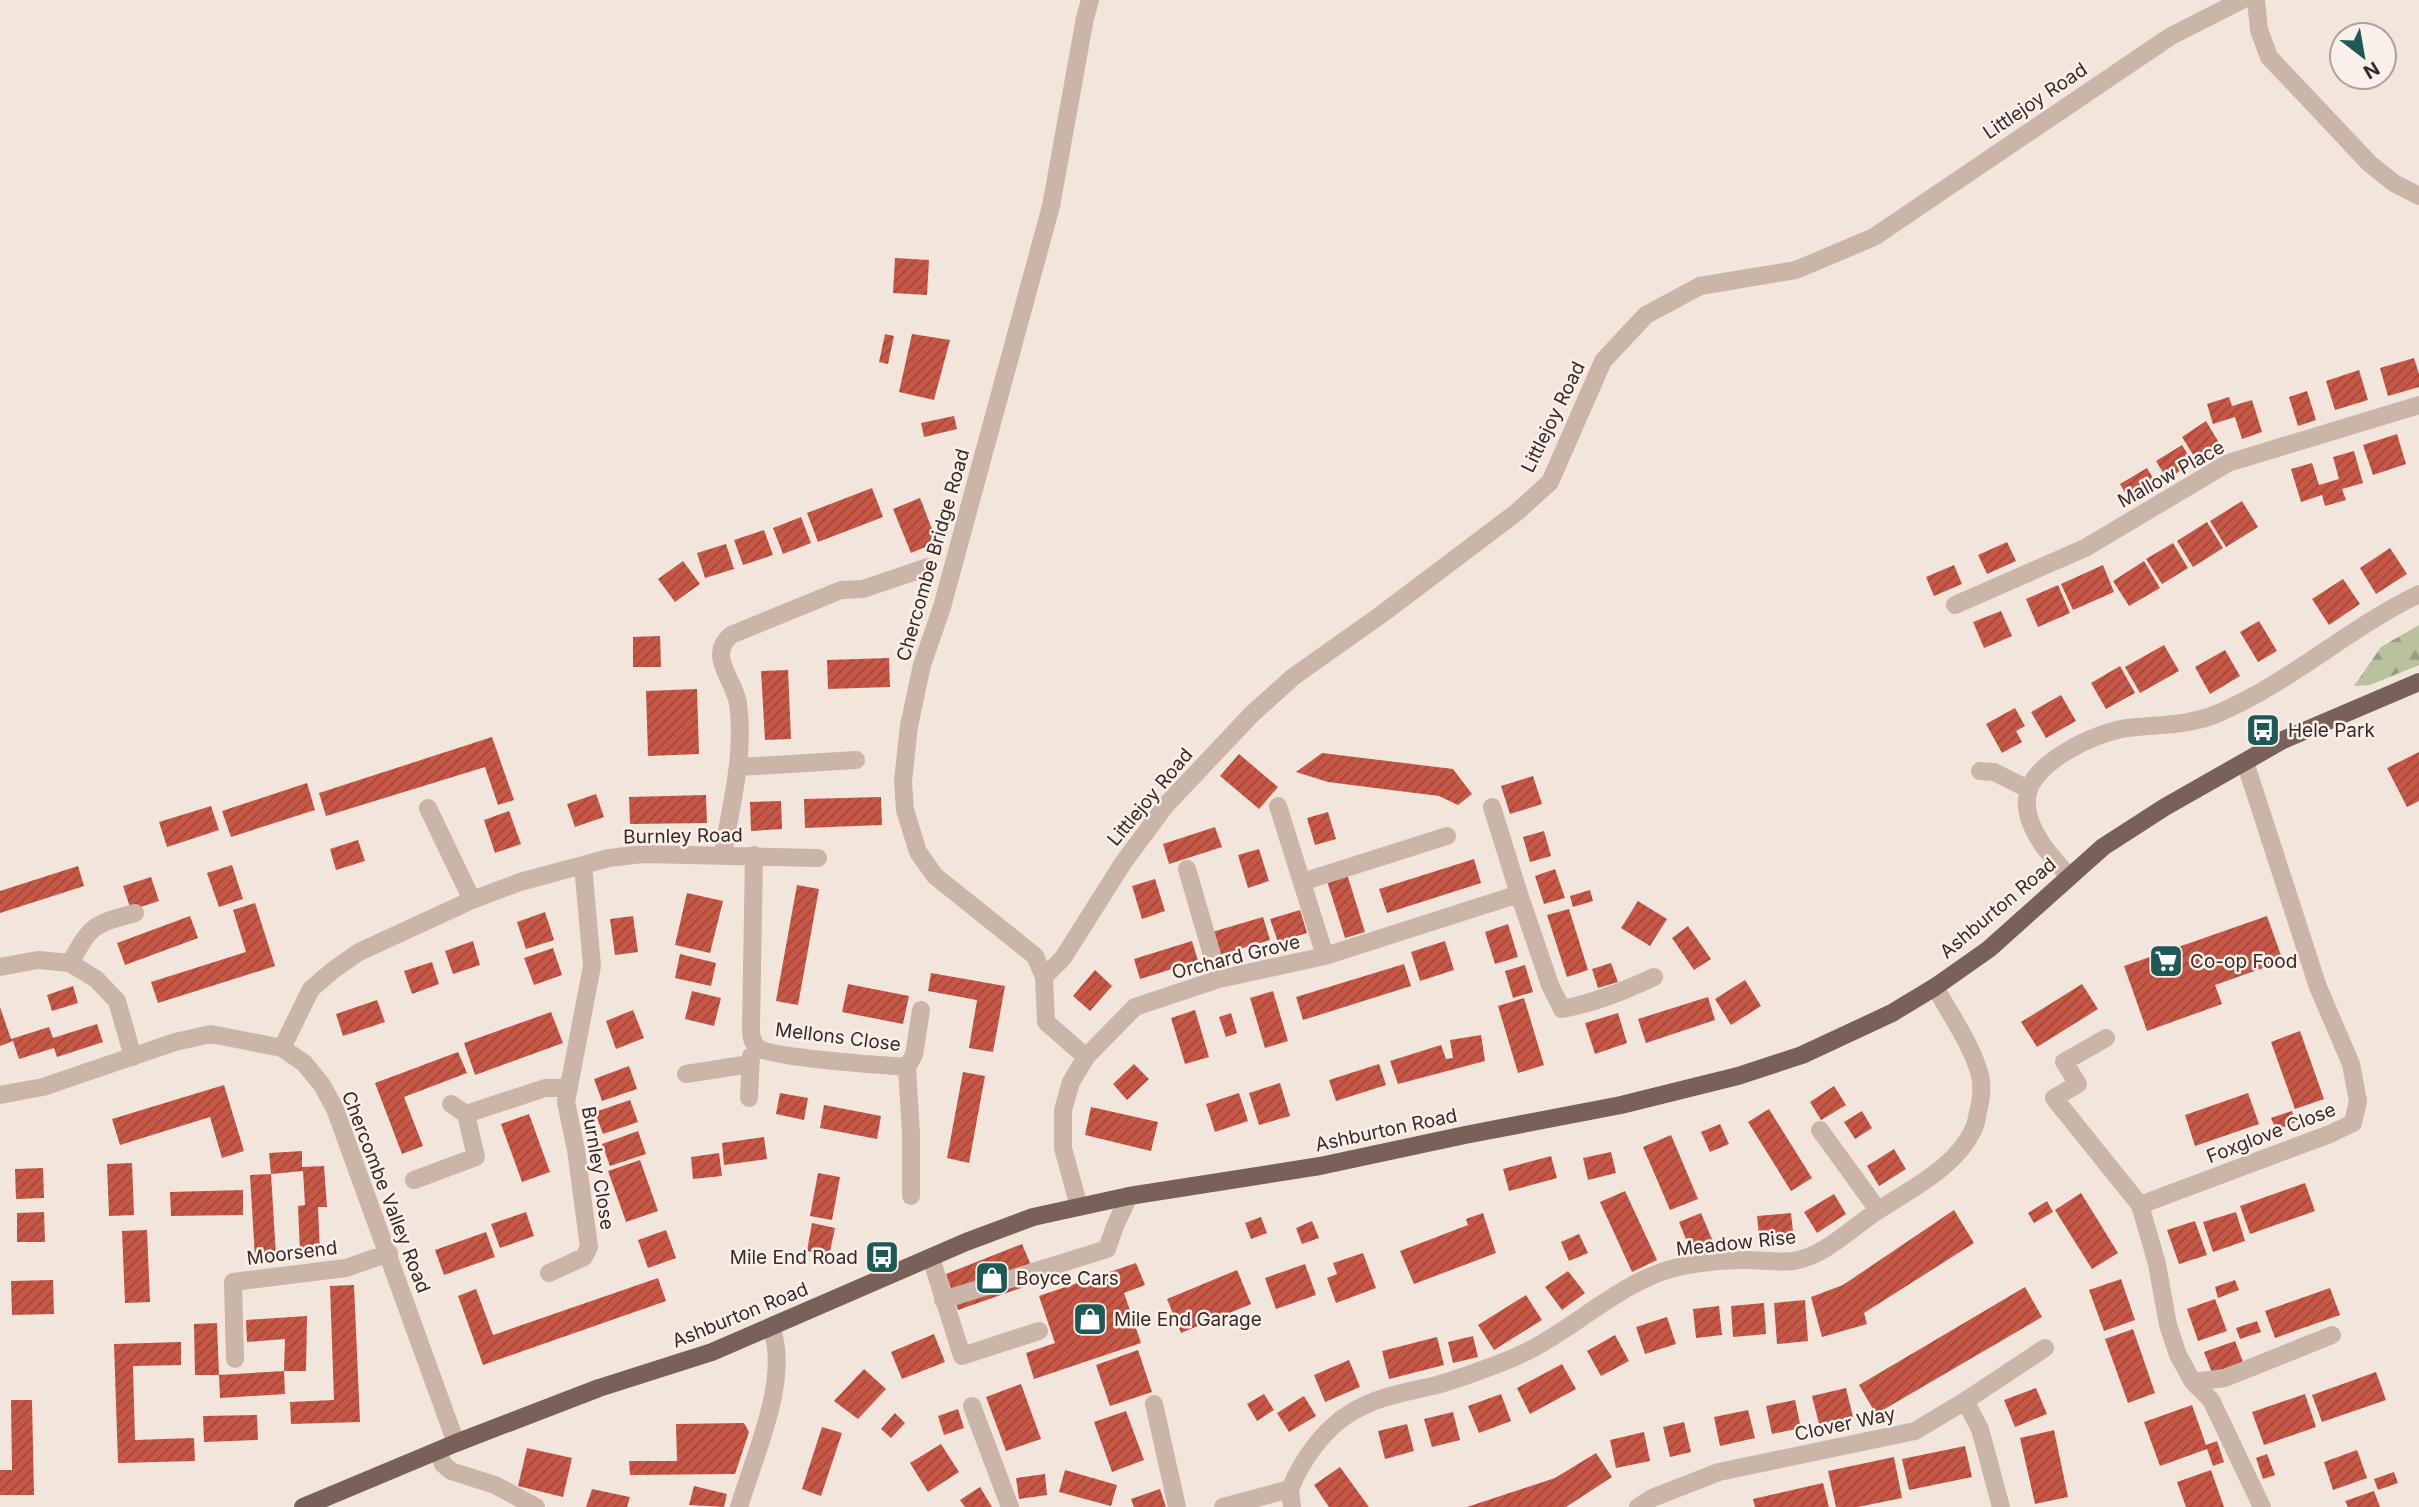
<svg xmlns="http://www.w3.org/2000/svg" width="2419" height="1507" font-family="Inter,sans-serif">
  <defs>
    <pattern id="forest-firs" width="22" height="20" patternUnits="userSpaceOnUse" patternTransform="scale(1.75)"><rect width="22" height="20" fill="#b9c29c"/><path d="M5 1l3.5 6h-7zM16 11l3.5 6h-7z" fill="#979e7f"/></pattern>
    <pattern id="building-hatch" width="6" height="6" patternUnits="userSpaceOnUse" patternTransform="scale(1.75)"><rect width="6" height="6" fill="#c75746"/><path d="M-1 1l2-2M0 6l6-6M5 7l2-2" fill="none" stroke="#a2483a"/></pattern>
  </defs>
  <rect width="100%" height="100%" fill="#f2e6dc"/>
  <path fill="url(#forest-firs)" d="M2419 625V665L2370 685 2354 686 2381 647Z"/>
  <path fill="url(#building-hatch)" d="M895 258 929 260 927 295 893 293Z
    M885 334 894 336 888 364 879 362Z
    M912 334 950 340 934 400 899 392Z
    M2414 358 2419 374V387L2388 396 2380 368Z
    M2359 370 2368 400 2335 410 2326 381Z
    M2307 391 2316 420 2298 426 2289 397Z
    M2229 397 2232 406 2252 400 2262 432 2242 439 2235 417 2213 424 2207 404Z
    M954 416 957 429 924 437 921 423Z
    M2206 421 2221 446 2197 461 2182 437Z
    M2397 434 2406 464 2373 475 2363 445Z
    M2182 445 2193 463 2167 479 2156 461Z
    M2354 451 2363 483 2342 489 2346 500 2325 506 2322 495 2301 502 2291 469 2312 463 2319 485 2339 479 2333 457Z
    M2147 468 2157 485 2130 501 2120 484Z
    M872 488 883 517 818 542 807 513Z
    M920 498 937 542 911 553 893 509Z
    M2242 501 2258 527 2226 547 2210 521Z
    M801 517 811 543 783 554 773 528Z
    M2207 522 2223 548 2193 567 2177 541Z
    M764 530 773 555 743 565 734 540Z
    M2007 542 2016 561 1987 574 1978 555Z
    M2173 543 2188 568 2162 584 2146 559Z
    M726 544 734 569 705 578 697 553Z
    M2390 548 2407 574 2376 594 2360 568Z
    M683 561 700 584 675 602 658 579Z
    M2144 561 2160 588 2129 606 2113 581Z
    M1954 565 1962 584 1934 596 1926 577Z
    M2103 565 2114 592 2073 610 2061 584Z
    M2343 579 2360 604 2329 625 2312 599Z
    M2058 585 2070 613 2038 627 2026 599Z
    M2001 611 2012 636 1984 648 1973 622Z
    M2259 621 2277 651 2258 662 2240 632Z
    M660 636 661 667H633V637Z
    M2164 645 2179 671 2140 693 2125 667Z
    M2225 650 2240 676 2210 694 2195 667Z
    M889 658 890 687 828 689 827 660Z
    M2120 666 2135 693 2106 709 2091 683Z
    M788 670 791 739 765 740 761 671Z
    M697 689 699 754 648 756 646 691Z
    M2061 695 2076 721 2046 738 2031 712Z
    M2015 708 2025 726 2016 731 2022 742 2002 753 1986 724Z
    M492 737 514 800 498 805 485 767 326 816 319 793Z
    M2419 752V801L2407 807 2387 768Z
    M1322 753 1453 769 1472 794 1458 805 1439 796 1328 782 1296 772Z
    M1239 754 1278 787 1259 809 1220 776Z
    M1533 776 1542 804 1510 814 1501 786Z
    M307 783 315 810 231 837 222 811Z
    M596 794 604 817 575 827 567 804Z
    M706 795 707 823 630 824 629 797Z
    M881 797 882 825 805 828 804 799Z
    M781 801 782 829 751 831 750 802Z
    M211 806 219 830 167 847 159 822Z
    M509 811 521 844 495 853 484 820Z
    M1328 812 1336 839 1315 845 1307 818Z
    M1215 827 1222 847 1169 864 1163 844Z
    M1544 831 1551 856 1530 862 1523 837Z
    M358 840 365 861 336 870 330 849Z
    M1259 849 1269 881 1248 888 1238 855Z
    M1474 859 1481 883 1387 913 1379 889Z
    M232 865 243 899 219 907 207 873Z
    M78 866 84 886 0 913V891Z
    M1555 869 1565 898 1544 904 1535 876Z
    M1347 874 1365 932 1345 938 1327 881Z
    M151 877 159 901 131 910 123 886Z
    M1155 879 1165 911 1142 919 1132 886Z
    M797 885 819 889 798 1005 776 1001Z
    M1590 890 1593 901 1573 907 1570 896Z
    M687 893 723 901 710 953 675 945Z
    M1638 901 1667 919 1650 946 1621 928Z
    M255 903 275 966 158 1003 151 982 246 952 233 910Z
    M1569 909 1588 970 1567 977 1547 915Z
    M1300 910 1307 933 1278 942 1270 919Z
    M545 912 554 940 526 949 517 922Z
    M190 916 198 938 125 965 117 943Z
    M633 916 638 952 615 955 610 919Z
    M2267 916 2283 961 2215 985 2222 1004 2147 1031 2124 966Z
    M1263 917 1270 940 1219 955 1212 932Z
    M1508 924 1518 957 1495 964 1485 932Z
    M1688 926 1711 959 1694 970 1672 938Z
    M473 941 480 965 453 974 445 951Z
    M1192 941 1198 961 1140 979 1134 959Z
    M1445 941 1454 970 1420 981 1411 952Z
    M553 948 562 975 534 985 524 958Z
    M680 954 716 963 711 986 675 978Z
    M432 962 439 984 412 994 404 971Z
    M1611 963 1618 982 1598 988 1592 969Z
    M1404 964 1411 986 1303 1020 1296 997Z
    M1525 965 1533 992 1513 998 1505 971Z
    M1095 970 1112 986 1090 1011 1073 996Z
    M931 973 1005 986 993 1052 969 1048 977 1000 928 991Z
    M1745 980 1761 1006 1731 1025 1715 999Z
    M848 984 909 996 903 1024 842 1012Z
    M2082 984 2098 1009 2037 1047 2021 1022Z
    M73 986 78 1003 52 1011 47 995Z
    M692 991 721 998 714 1026 685 1019Z
    M1273 991 1288 1041 1265 1048 1250 998Z
    M1708 997 1715 1020 1646 1043 1638 1019Z
    M1524 998 1544 1065 1518 1073 1498 1006Z
    M377 1000 385 1022 343 1036 336 1014Z
    M0 1007 11 1039 49 1027 53 1038 97 1024 103 1042 57 1057 54 1048 19 1059 13 1041 0 1046Z
    M633 1010 644 1038 616 1049 606 1021Z
    M1195 1010 1209 1057 1185 1064 1171 1018Z
    M551 1012 563 1043 475 1075 464 1043Z
    M1231 1013 1237 1033 1226 1037 1219 1017Z
    M1618 1013 1627 1043 1595 1054 1585 1023Z
    M2300 1031 2324 1099 2295 1109 2271 1042Z
    M1481 1035 1485 1061 1398 1084 1390 1061 1441 1045 1446 1059 1453 1058 1450 1040Z
    M458 1052 467 1073 404 1097 423 1146 402 1154 375 1083Z
    M1134 1064 1149 1079 1127 1100 1113 1084Z
    M1379 1064 1386 1085 1336 1101 1329 1080Z
    M629 1066 637 1089 602 1101 594 1079Z
    M963 1072 985 1076 969 1163 947 1158Z
    M1280 1083 1290 1116 1259 1125 1249 1093Z
    M224 1085 244 1151 222 1158 210 1117 120 1145 112 1119Z
    M1834 1086 1846 1105 1821 1120 1810 1102Z
    M780 1093 808 1098 804 1120 776 1114Z
    M1239 1093 1248 1121 1215 1132 1206 1104Z
    M2248 1093 2259 1124 2195 1146 2185 1115Z
    M630 1100 638 1122 603 1134 595 1112Z
    M824 1105 881 1116 877 1139 820 1128Z
    M1091 1107 1158 1122 1151 1151 1085 1135Z
    M1769 1109 1812 1178 1791 1191 1748 1122Z
    M1862 1111 1872 1128 1855 1139 1844 1122Z
    M2292 1111 2296 1122 2276 1130 2271 1118Z
    M529 1114 550 1172 522 1182 501 1124Z
    M1720 1124 1729 1144 1710 1152 1701 1132Z
    M638 1131 646 1154 610 1166 602 1144Z
    M1671 1135 1698 1199 1670 1210 1643 1147Z
    M764 1137 767 1159 724 1165 722 1143Z
    M1894 1149 1906 1169 1879 1186 1867 1166Z
    M302 1151V1167L324 1166 327 1207H318L320 1251 300 1252 298 1206 305 1205 303 1171 271 1174 269 1153Z
    M1611 1152 1616 1173 1588 1180 1583 1158Z
    M719 1153 722 1176 693 1179 691 1157Z
    M1551 1156 1557 1178 1509 1191 1503 1169Z
    M640 1160 658 1211 626 1222 608 1171Z
    M132 1163 134 1215 109 1216 107 1164Z
    M43 1168 44 1198 16 1199 15 1169Z
    M818 1173 840 1177 832 1220 810 1216Z
    M271 1174 276 1256 255 1258 250 1175Z
    M2305 1183 2315 1211 2250 1234 2240 1206Z
    M243 1190V1215L171 1216 170 1192Z
    M1625 1191 1657 1260 1632 1272 1600 1202Z
    M2081 1193 2118 1253 2092 1269 2055 1210Z
    M1834 1194 1846 1214 1817 1233 1804 1212Z
    M2047 1201 2053 1212 2034 1223 2028 1213Z
    M1954 1210 1974 1243 1864 1313 1867 1324 1822 1337 1811 1297 1843 1285Z
    M44 1212 45 1242H17V1213Z
    M526 1212 534 1236 500 1248 491 1224Z
    M2236 1212 2245 1241 2213 1252 2203 1222Z
    M1483 1213 1496 1253 1414 1284 1400 1251 1468 1225 1466 1219Z
    M1701 1213 1714 1244 1692 1254 1679 1222Z
    M1791 1213 1794 1241 1760 1244 1757 1216Z
    M1261 1217 1267 1233 1251 1239 1245 1223Z
    M1312 1221 1319 1238 1302 1244 1296 1228Z
    M2195 1221 2207 1255 2179 1264 2167 1230Z
    M812 1223 835 1228 829 1256 807 1251Z
    M147 1230 150 1302 125 1303 122 1231Z
    M666 1230 676 1258 648 1268 638 1240Z
    M486 1232 495 1257 444 1275 435 1250Z
    M1579 1234 1588 1253 1569 1261 1561 1242Z
    M1022 1244 1038 1282 958 1310 946 1274Z
    M1363 1253 1376 1288 1336 1303 1327 1278 1337 1274 1333 1263Z
    M1136 1263 1145 1285 1124 1293 1141 1343 1034 1379 1026 1353 1055 1343 1039 1296Z
    M1305 1264 1316 1295 1276 1309 1265 1278Z
    M1237 1270 1251 1304 1181 1333 1167 1299Z
    M1568 1271 1585 1293 1562 1310 1545 1287Z
    M658 1278 666 1301 483 1365 458 1296 476 1289 493 1335Z
    M2121 1279 2135 1320 2104 1331 2089 1290Z
    M53 1280 54 1314 12 1315 11 1281Z
    M2235 1280 2239 1290 2218 1298 2215 1287Z
    M354 1285 360 1422 291 1424 290 1402 334 1400 330 1286Z
    M2025 1287 2042 1317 1876 1414 1859 1385Z
    M2330 1288 2340 1315 2275 1338 2265 1311Z
    M1526 1295 1542 1320 1494 1350 1478 1325Z
    M2215 1299 2227 1331 2198 1341 2187 1309Z
    M1805 1300 1808 1341 1777 1344 1774 1303Z
    M1764 1303 1766 1334 1733 1337 1731 1306Z
    M1719 1306 1722 1335 1696 1338 1693 1309Z
    M307 1316 306 1371H284L285 1339 247 1342 246 1320Z
    M1667 1317 1676 1344 1645 1354 1636 1327Z
    M2257 1321 2261 1332 2240 1339 2236 1328Z
    M217 1323 219 1375H195L194 1324Z
    M2133 1329 2155 1393 2128 1403 2105 1339Z
    M934 1334 945 1362 902 1379 891 1352Z
    M1615 1335 1629 1361 1601 1376 1587 1351Z
    M1473 1336 1478 1357 1453 1363 1448 1342Z
    M1437 1337 1444 1365 1389 1379 1382 1351Z
    M2235 1341 2243 1362 2212 1373 2204 1352Z
    M181 1342V1365L133 1366 135 1440 194 1438 195 1461 118 1463 114 1344Z
    M1138 1350 1152 1392 1110 1406 1096 1365Z
    M1349 1360 1360 1387 1325 1402 1314 1375Z
    M1562 1364 1576 1389 1530 1414 1517 1388Z
    M864 1369 886 1389 858 1419 834 1401Z
    M284 1371 285 1394 220 1398 219 1375Z
    M2376 1372 2386 1400 2322 1422 2312 1395Z
    M1021 1384 1041 1439 1006 1451 986 1397Z
    M1846 1388 1853 1417 1819 1424 1812 1396Z
    M2036 1388 2047 1414 2015 1427 2004 1400Z
    M1264 1394 1274 1410 1257 1421 1247 1404Z
    M1501 1394 1511 1421 1479 1433 1468 1406Z
    M2305 1394 2316 1427 2264 1445 2252 1412Z
    M1304 1396 1316 1416 1289 1432 1277 1413Z
    M11 1400H32L34 1495H0V1470H12Z
    M1795 1400 1801 1428 1772 1434 1766 1406Z
    M2192 1405 2206 1445 2217 1441 2224 1462 2213 1466 2207 1449 2160 1466 2144 1422Z
    M958 1409 964 1428 944 1435 938 1416Z
    M1748 1410 1755 1438 1720 1446 1714 1417Z
    M1126 1411 1144 1460 1112 1472 1094 1422Z
    M1453 1412 1460 1440 1432 1447 1424 1419Z
    M895 1413 905 1423 891 1438 881 1429Z
    M257 1415 258 1440 204 1442 203 1416Z
    M1684 1422 1691 1452 1670 1457 1663 1427Z
    M744 1423 749 1432 735 1474 630 1475 629 1461H677L676 1424Z
    M1407 1424 1414 1451 1385 1459 1378 1431Z
    M822 1427 842 1433 821 1496 802 1489Z
    M2054 1430 2068 1497 2035 1504 2020 1438Z
    M1644 1432 1650 1461 1616 1468 1610 1440Z
    M941 1444 959 1472 928 1492 910 1463Z
    M1965 1446 1972 1477 1909 1490 1902 1459Z
    M527 1448 572 1458 563 1497 518 1486Z
    M2357 1450 2367 1478 2333 1490 2324 1462Z
    M1596 1453 1612 1477 1566 1507H1467L1555 1478Z
    M2267 1454 2275 1475 2263 1479 2256 1458Z
    M1894 1457 1902 1498 1858 1507H1836L1828 1471Z
    M1340 1467 1369 1507H1329L1314 1485Z
    M1065 1470 1117 1485 1111 1506 1059 1492Z
    M2211 1470 2224 1507H2186L2177 1482Z
    M2394 1472 2398 1483 2378 1490 2374 1479Z
    M1045 1474 1047 1495 1019 1499 1016 1478Z
    M1823 1483 1829 1507H1755L1753 1499Z
    M694 1486 727 1494 724 1507 689 1505Z
    M980 1487 992 1507H965L960 1500Z
    M592 1489 630 1497 627 1507H586Z
    M1160 1489 1166 1507H1134L1131 1499Z
    M2374 1491 2380 1507H2348L2345 1501Z"/>
  <g fill="none" stroke-linecap="round" stroke-linejoin="round">
    <path stroke="#cbb4a8" stroke-width="18" d="M2256 0 2259 30 2269 57 2370 164 2394 183 2419 196
      M1955 605 2085 548 2228 463 2419 405
      M2245 762 2318 987 2351 1064 2358 1101 2353 1123 2330 1134 2140 1205 2157 1264 2168 1325 2178 1355 2193 1382 2211 1400 2262 1507
      M740 767 856 760
      M1980 771 1994 772 2028 789
      M1278 806 1325 956
      M428 808 472 900
      M723 854C731 804 745 755 738 703 733 677 707 656 731 635L841 590 863 589 928 567
      M754 855 751 1027C751 1034 751 1041 757 1047 770 1058 883 1065 907 1067L914 1055 921 1010
      M1187 869 1219 979
      M2069 876C2050 856 2024 827 2027 798 2029 763 2097 732 2127 728 2160 724 2191 726 2221 712 2292 681 2350 627 2419 594
      M1302 882 1447 836
      M1519 894 1550 985 1562 1009C1595 1003 1624 991 1654 977
      M70 963C92 924 92 925 135 913
      M0 967 38 960 70 963 96 979 117 1001 133 1057
      M1044 977 1063 958 1123 863 1166 805 1252 714 1293 677 1382 614 1517 512 1550 482 1603 361 1646 315 1700 286 1796 270 1874 237 2171 36 2242 0
      M2106 1038 2064 1062 2078 1084 2054 1098 2140 1205
      M282 1048 311 989 332 971 359 952 472 900 520 882 609 858 643 854 818 858
      M1086 1057 1046 1022 1044 977 1035 956 935 876 918 852 905 810 903 781 909 726 922 665 942 607 1051 206 1085 18 1090 0
      M907 1067 911 1134V1196
      M686 1074 750 1064
      M0 1095 43 1087 175 1042 211 1034 282 1048 304 1063 322 1085 335 1109 456 1443
      M749 1098 751 1056
      M451 1104 466 1114 545 1088H569
      M1820 1130 1878 1210
      M414 1180 476 1157 466 1114
      M1079 1207 1063 1148V1110L1071 1082 1086 1057 1135 1007 1219 979 1325 956 1519 894 1492 807
      M931 1258 962 1356 1039 1331
      M549 1273 584 1257 589 1247 576 1150 566 1102 592 966 583 865
      M943 1300 1107 1249 1115 1226 1129 1196
      M235 1359 233 1282 346 1268 389 1253
      M2193 1382 2225 1378 2332 1335
      M1965 1401 1980 1429 2001 1507
      M1154 1404 1177 1507
      M972 1406 1010 1507
      M438 1451 443 1464 451 1471 495 1485 536 1507
      M1290 1489C1302 1460 1324 1428 1352 1412 1378 1396 1407 1392 1437 1385 1461 1378 1503 1363 1526 1352 1579 1326 1623 1278 1683 1266 1702 1262 1726 1260 1746 1260 1761 1260 1778 1263 1793 1261 1826 1256 1852 1227 1879 1210 1912 1188 1957 1167 1974 1128 1977 1122 1977 1114 1979 1108 1982 1095 1983 1084 1979 1072 1970 1042 1950 1014 1935 987
      M1290 1489 1292 1507
      M739 1507C754 1456 791 1378 771 1327
      M1223 1507 1290 1489
      M1638 1507 1652 1498 1719 1472 1915 1431 1965 1401 2045 1348"/>
    <path stroke="#796159" stroke-width="18" d="M303 1507 456 1443 599 1388 712 1352 966 1242 1033 1217 1129 1196 1320 1166 1465 1135 1621 1105 1738 1076 1802 1055 1892 1013 1935 987 1989 949 2103 847 2165 807 2283 740 2419 682"/>
  </g>
  <defs>
    <g id="bus-square" transform="scale(1.75)"><rect x="-9" y="-9" width="18" height="18" rx="4" fill="#1d5957" stroke="#faf0e9"/><path d="M-5-6H5V4H4V6H2V4H-2V6H-4V4H-5ZM-3.5-4V0h7V-4ZM-3.5 1.2v1.5H-2V1.2ZM2 1.2v1.5H3.5V1.2Z" fill="#fff"/></g>
    <g id="supermarket-square" transform="scale(1.75)"><rect x="-9" y="-9" width="18" height="18" rx="4" fill="#1d5957" stroke="#faf0e9"/><path d="M-6-5.5h2.5l.6 2H6L4.5 2H-2.5L-4.4-4H-6ZM-1.5 3.2a1.3 1.3 0 1 0 .1 0ZM3 3.2a1.3 1.3 0 1 0 .1 0Z" fill="#fff"/></g>
    <g id="shop-square" transform="scale(1.75)"><rect x="-9" y="-9" width="18" height="18" rx="4" fill="#1d5957" stroke="#faf0e9"/><path d="M-5-2.5h2.3a2.7 3.5 0 0 1 5.4 0H5L5.5 6h-11ZM-1.5-2.5h3a1.5 2.3 0 0 0-3 0Z" fill="#fff"/></g>
  </defs>
  <g fill-rule="evenodd">
    <use href="#bus-square" x="2263" y="730"/>
    <use href="#supermarket-square" x="2166" y="961"/>
    <use href="#bus-square" x="882" y="1257"/>
    <use href="#shop-square" x="992" y="1278"/>
    <use href="#shop-square" x="1090" y="1319"/>
  </g>
  <g text-anchor="middle" dominant-baseline="central" stroke-width="5" stroke-linejoin="round" paint-order="stroke">
    <g font-size="19" fill="#372b28" stroke="#faf0e9">
      <text transform="translate(2035 101) rotate(-34)">Littlejoy Road</text>
      <text transform="translate(1553 417) rotate(-64)">Littlejoy Road</text>
      <text transform="translate(2171 474) rotate(-29)">Mallow Place</text>
      <text transform="translate(933 555) rotate(-74)">Chercombe Bridge Road</text>
      <text transform="translate(1150 797) rotate(-50)">Littlejoy Road</text>
      <text transform="translate(683 836) rotate(-1)">Burnley Road</text>
      <text transform="translate(1998 908) rotate(-40)">Ashburton Road</text>
      <text transform="translate(1236 957) rotate(-14)">Orchard Grove</text>
      <text transform="translate(838 1037) rotate(7)">Mellons Close</text>
      <text transform="translate(1386 1130) rotate(-12)">Ashburton Road</text>
      <text transform="translate(2271 1133) rotate(-21)">Foxglove Close</text>
      <text transform="translate(598 1168) rotate(81)">Burnley Close</text>
      <text transform="translate(386 1192) rotate(69)">Chercombe Valley Road</text>
      <text transform="translate(1736 1243) rotate(-6)">Meadow Rise</text>
      <text transform="translate(292 1253) rotate(-7)">Moorsend</text>
      <text transform="translate(740 1315) rotate(-22)">Ashburton Road</text>
      <text transform="translate(1845 1424) rotate(-12)">Clover Way</text>
    </g>
    <g font-size="19" fill="#372b28" stroke="#faf0e9" text-anchor="start">
      <text x="2288" y="730">Hele Park</text>
      <text x="2190" y="961">Co-op Food</text>
      <text x="858" y="1257" text-anchor="end">Mile End Road</text>
      <text x="1016" y="1278">Boyce Cars</text>
      <text x="1114" y="1319">Mile End Garage</text>
    </g>
  </g>
  <g transform="translate(2363 56) rotate(149)"><circle r="33" fill="#faf0e9" stroke="#aca19c" stroke-width="2"/>
  <path d="M0-5L12 26L0 18L-12 26Z" fill="#1d5957"/>
  <text y="-10" font-size="19" font-weight="bold" text-anchor="middle" fill="#372b28">N</text>
  </g>
</svg>
